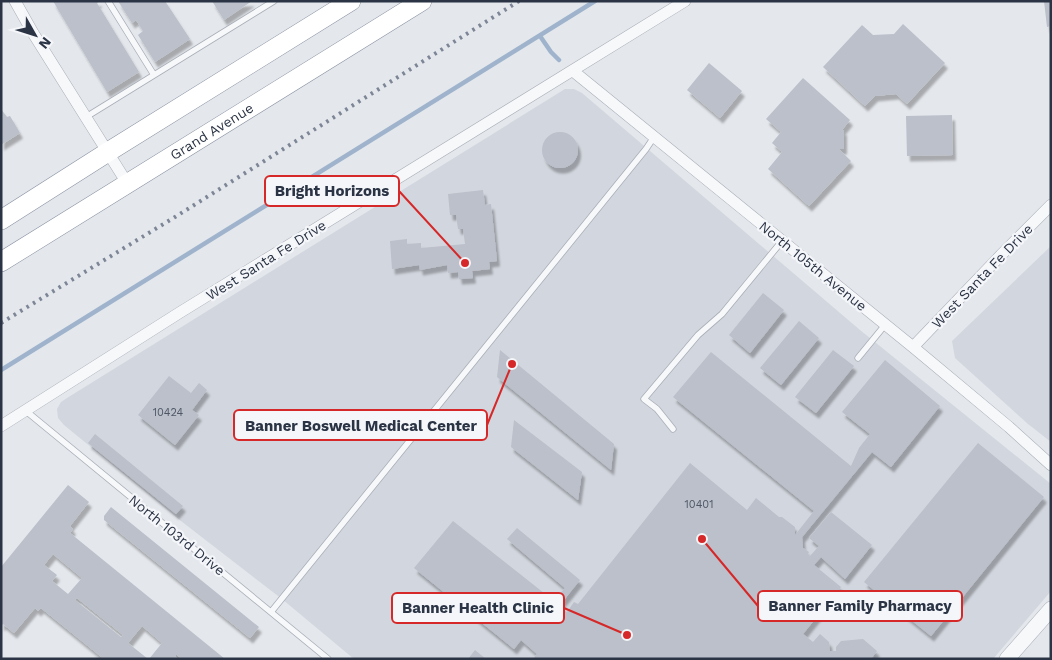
<svg xmlns="http://www.w3.org/2000/svg" width="1052" height="660" font-family="'Work Sans',sans-serif">
  <defs>
    <filter id="shadow"><feDropShadow dx="3" dy="5.5" stdDeviation="1" flood-color="#0004"/></filter>
  </defs>
  <rect width="100%" height="100%" fill="#e4e7ec"/>
  <path fill="#d2d6de" d="M565 89H574L582 93 860 330 1051 484V591L993 659H354L282 599 181 521 64 425 58 418 57 409 61 402 67 398Z
    M1051 246V442L1028 424 955 358 952 341Z"/>
  <g fill="none" stroke-linecap="round" stroke-linejoin="round">
    <path stroke="#9fb4cc" stroke-width="4.5" d="M540 36 551 52 559 60
      M1 370 595 1"/>
  </g>
  <path fill="#bbc0ca" fill-rule="evenodd" filter="url(#shadow)" d="M53 1H100L97 3 139 72 107 92Z
    M118 1H165L190 39 155 62 138 35 143 31 136 20 132 23Z
    M212 1H252L224 20Z
    M1044 1H1051V26L1047 27Z
    M903 24 945 63 907 104 896 94 875 96 865 106 823 67 862 25 873 35 894 34Z
    M709 63 742 91 720 118 687 90Z
    M803 78 850 120 842 130H844V149H839L851 161 809 206 768 169 782 152 772 143 781 132 766 119Z
    M1 109 7 117 10 116 20 133 1 145Z
    M952 115 953 155 907 156 906 116Z
    M542 150a18 18 0 1 1 36 0a18 18 0 1 1-36 0Z
    M483 190 485 205 491 204 497 261 489 262 490 269 472 271 473 278 459 279 458 272 448 273 447 265 420 270 419 265 392 269 390 241 407 239V244L421 243V248L465 244 463 229H458L456 215H450L448 194Z
    M763 293 784 310 750 353 729 335Z
    M799 321 819 338 781 385 760 368Z
    M500 350 614 444 611 470 497 377Z
    M833 350 854 366 816 413 795 397Z
    M711 352 851 466 859 448 870 434 842 412 885 360 940 406 891 467 872 452 802 537 803 548 809 552 808 554 810 556 819 546 809 538 831 512 872 545 845 579 821 557 814 565 841 587 803 634 813 642 820 634 829 642 830 651H836V647L841 641 863 639 877 651 871 659H533L537 654 521 640 514 649 414 568 453 521 554 601 565 588 507 539 517 528 580 580 559 606 567 612 574 602 578 604 690 463 747 510 756 498 779 517H782L795 527V535L814 511 673 397Z
    M169 376 191 393 199 383 207 390 192 410 199 415 175 445 138 415Z
    M514 420 582 472 578 500 511 447Z
    M95 434 183 506 176 514 88 443Z
    M978 443 1044 497 931 636 864 582Z
    M68 485 89 502 70 526 73 529 70 533 225 659H182L176 654 175 656 178 659H149L162 643 142 626 128 643 148 659H104L41 608 38 611 35 608 14 633 3 624 1 626V567ZM53 554 82 578 68 594 52 581 57 575 44 565ZM77 598 123 635 121 637 75 600Z
    M111 507 259 627 250 638 104 520V516Z
    M475 650 486 659H468Z"/>
  <g fill="none" stroke-linecap="round" stroke-linejoin="round">
    <g stroke="#a9aeb7" stroke-width="7">
      <path id="service" d="M108 1 154 75
        M86 117 274 1
        M858 358 885 325
        M26 411 328 659
        M673 429 657 409 644 399 698 335 722 314 782 241
        M271 612 646 149 654 137"/>
    </g>
    <g stroke="#a9aeb7" stroke-width="12">
      <path id="minor" d="M15 1 33 33 127 183
        M573 71 913 347 1009 427 1051 465
        M913 347 1001 255 1051 205
        M1 426 179 313 685 1"/>
    </g>
    <g stroke="#a9aeb7" stroke-width="16">
      <path id="tertiary" d="M1007 659 1051 609"/>
    </g>
    <g stroke="#8b94a3" stroke-width="20">
      <g id="trunk">
        <path d="M1 220 108 152 351 1"/>
        <path id="s1" d="M1 262 422 1"/>
      </g>
    </g>
    <use href="#service" stroke="#f7f8fa" stroke-width="5.5"/>
    <use href="#minor" stroke="#f7f8fa" stroke-width="11"/>
    <use href="#tertiary" stroke="#f7f8fa" stroke-width="15"/>
    <use href="#trunk" stroke="#fff" stroke-width="19"/>
    <path stroke="#7d8696" stroke-width="4" stroke-dasharray="2.5 5" stroke-linecap="butt" d="M1 323 175 217 519 1"/>
  </g>
  <g text-anchor="middle" dominant-baseline="central" stroke-width="4.5" stroke-linejoin="round" paint-order="stroke">
    <g font-size="11" fill="#4f5766">
      <text x="168" y="412">10424</text>
      <text x="699" y="504">10401</text>
    </g>
    <g font-size="14" fill="#2b3445" stroke="#f4f6f9">
      <text stroke="none"><textPath href="#s1" startOffset="248">Grand Avenue</textPath></text>
      <text transform="translate(266 260) rotate(-32)">West Santa Fe Drive</text>
      <text transform="translate(813 266) rotate(39)">North 105th Avenue</text>
      <text transform="translate(982 276) rotate(-46)">West Santa Fe Drive</text>
      <text transform="translate(177 535) rotate(39)">North 103rd Drive</text>
    </g>
  </g>
  <path fill="none" stroke="#d62828" stroke-width="2" d="M465 263L399 191M512 364L487 425M702 539L758 606M627 635L564 608"/>
  <g fill="#d62828" stroke="#f4f6f9" stroke-width="2">
    <circle cx="465" cy="263" r="5"/>
    <circle cx="512" cy="364" r="5"/>
    <circle cx="702" cy="539" r="5"/>
    <circle cx="627" cy="635" r="5"/>
  </g>
  <g fill="#f4f6f9" stroke="#d62828" stroke-width="2">
    <rect x="265" y="176" width="134" height="30" rx="5"/>
    <rect x="234" y="410" width="253" height="30" rx="5"/>
    <rect x="758" y="591" width="204" height="30" rx="5"/>
    <rect x="392" y="593" width="172" height="30" rx="5"/>
  </g>
  <g font-size="15" text-anchor="middle" font-weight="bold" fill="#2b3445">
    <text x="332" y="196">Bright Horizons</text>
    <text x="361" y="431">Banner Boswell Medical Center</text>
    <text x="860" y="611">Banner Family Pharmacy</text>
    <text x="478" y="613">Banner Health Clinic</text>
  </g>
  <rect width="1052" height="660" fill="none" stroke="#2b3445" stroke-width="5"/>
  <g transform="translate(35 35) rotate(129)" stroke="#f4f6f9" stroke-width="4" paint-order="stroke">
  <path d="M0-4L9 19L0 12L-9 19Z" fill="#2b3445"/>
  <text y="-8" font-size="14" font-weight="bold" text-anchor="middle" fill="#2b3445">N</text>
  </g>
</svg>
